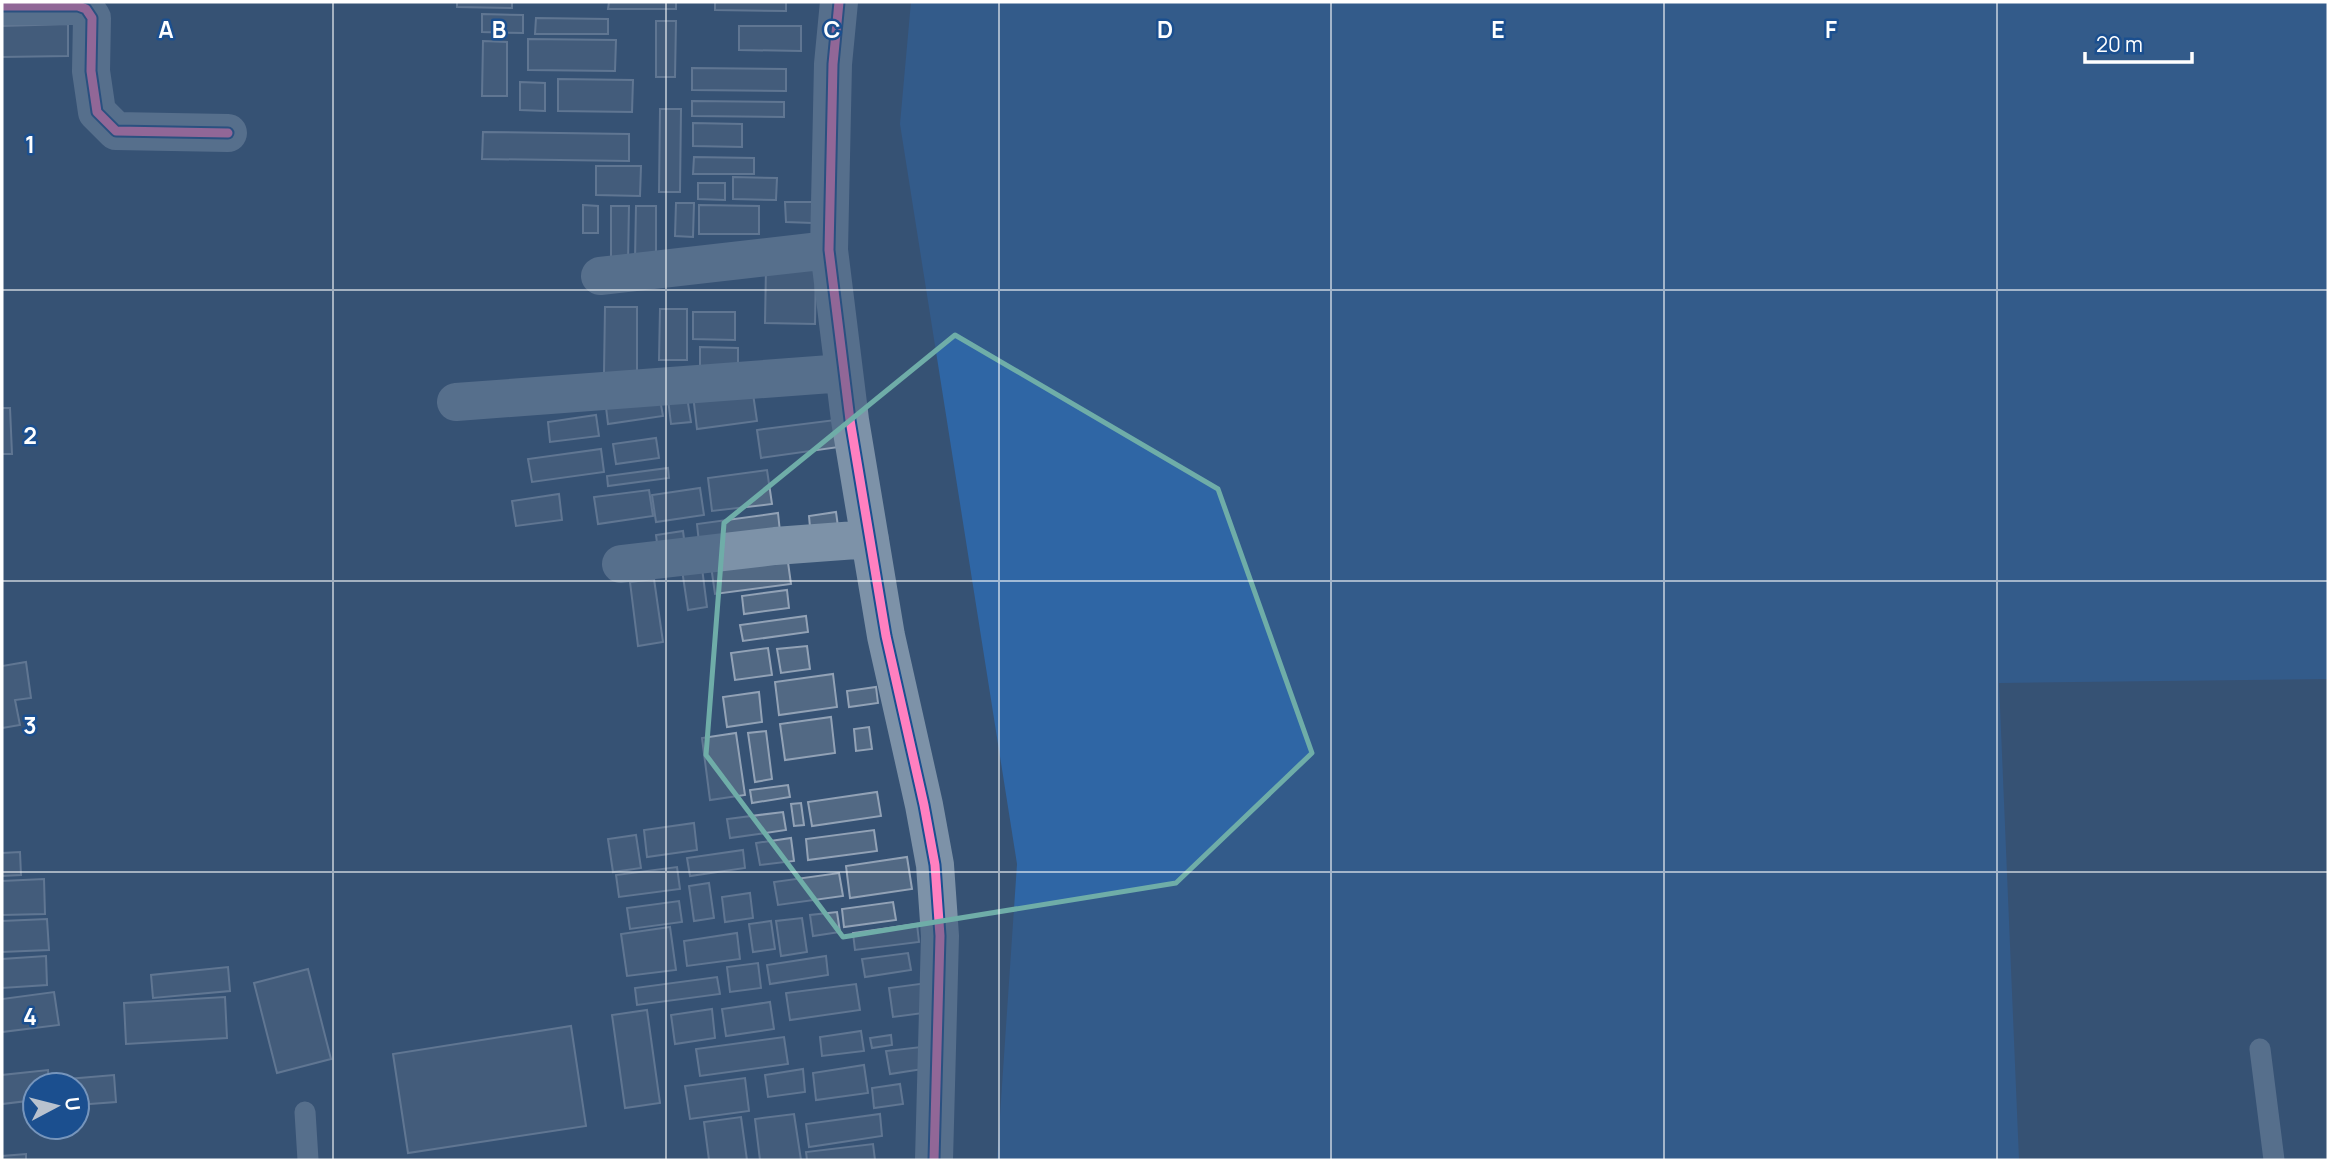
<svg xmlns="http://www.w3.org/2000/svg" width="2330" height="1162" font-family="Manrope,sans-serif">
  <rect width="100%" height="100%" fill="#365274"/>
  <path fill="#2f66a5" d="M911 2H2328V679L1999 683 2019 1160H997L1017 864 900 124Z"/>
  <path fill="#526984" stroke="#92a2b6" stroke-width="2" d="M457 2H512V8L457 7Z
    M609 2H676V9H608Z
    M715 2H786V11L715 10Z
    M482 14 523 15V33L482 32Z
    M536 18 608 19V34H535Z
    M656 21H676L675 77H656Z
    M68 24V56L2 57V26Z
    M739 26H801V51L739 50Z
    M528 39 616 40 615 71 528 70Z
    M483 41 507 42V96H482Z
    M692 68 786 69V91L692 90Z
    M558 79 633 80 632 112 558 111Z
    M520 82 545 83V111L520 110Z
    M692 101 784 102V117L692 116Z
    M660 109H681L680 192H659Z
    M693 123 742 124V147L693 146Z
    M483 132 629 134V161L482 159Z
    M694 157 754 158V174H693Z
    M596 166H641L640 196 596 195Z
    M733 177 777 178 776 200 733 199Z
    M698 183H725V200L698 199Z
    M785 202H812V223L786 222Z
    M676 203H694L693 237 675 236Z
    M583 205 598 206V233H583Z
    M699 205 759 206V234H699Z
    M611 206H629L628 264H611Z
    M636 206H656V261L635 260Z
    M766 267H816L815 324 765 323Z
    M605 307H637V374L604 373Z
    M660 309H687V360H659Z
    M693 312H735V340L693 339Z
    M700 347 738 348V374L700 373Z
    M752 387 757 421 697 429 693 395Z
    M687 397 691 422 671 424 668 399Z
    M660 399 663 416 608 424 606 407Z
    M2 408H10L12 454H2Z
    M596 415 599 436 550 442 548 422Z
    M835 420 839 447 761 458 757 430Z
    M656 438 659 458 616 464 613 444Z
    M601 449 604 472 532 482 528 459Z
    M668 468 669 478 608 486 607 476Z
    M767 470 772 504 712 511 708 478Z
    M700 488 704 515 656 522 652 495Z
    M649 490 653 516 598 524 594 497Z
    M559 494 562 520 516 526 512 501Z
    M836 512 839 534 811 538 809 516Z
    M778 513 781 541 700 552 697 524Z
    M683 531 686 554 659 558 656 535Z
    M786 548 791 584 715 594 710 559Z
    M702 568 707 607 688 610 682 570Z
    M654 579 663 642 638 646 630 582Z
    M787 590 789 608 744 614 742 596Z
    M806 616 808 632 743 641 740 625Z
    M807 646 810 669 781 673 777 649Z
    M768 648 772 675 735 680 731 653Z
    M26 662 31 698 15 700 20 725 2 728V666Z
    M833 674 837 707 779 715 775 682Z
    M876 687 878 703 849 707 847 691Z
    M759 692 762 722 727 727 723 697Z
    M831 717 835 753 785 760 780 724Z
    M869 727 872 749 856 751 854 729Z
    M766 731 772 779 755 782 748 733Z
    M736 733 745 795 710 800 702 738Z
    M788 785 790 797 752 803 750 790Z
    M877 792 881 816 812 826 808 802Z
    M801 803 804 825 794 826 791 804Z
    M783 812 786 830 730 838 727 819Z
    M694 823 697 850 647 857 644 830Z
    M874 830 877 851 808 860 806 839Z
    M636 835 641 868 613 872 608 839Z
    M791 838 794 861 760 865 756 843Z
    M743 850 745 868 690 876 687 858Z
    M20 852 21 875 2 876V853Z
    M907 857 912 889 850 898 846 866Z
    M677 867 680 889 619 897 616 875Z
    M839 873 843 896 778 905 774 882Z
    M44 879 45 914 2 915V881Z
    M709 883 714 918 694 921 689 886Z
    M750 893 753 918 725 922 722 897Z
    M679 901 682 922 630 929 627 908Z
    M893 902 896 920 844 927 842 909Z
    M837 912 840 932 813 936 810 915Z
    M802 918 807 952 781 956 776 921Z
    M47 919 49 950 2 952V921Z
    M771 921 775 949 753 952 749 924Z
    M917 924 919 942 855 950 853 933Z
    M670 927 676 970 627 976 621 934Z
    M737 933 740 959 687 966 684 941Z
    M908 953 911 970 865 977 862 959Z
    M46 956 47 985 2 988V959Z
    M826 956 828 975 770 984 767 965Z
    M758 963 761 988 730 992 727 967Z
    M228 967 230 991 153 998 151 975Z
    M308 969 331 1059 277 1073 254 983Z
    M717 977 720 994 637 1005 635 988Z
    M927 983 931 1012 893 1017 889 988Z
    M856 984 860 1010 790 1020 786 993Z
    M54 992 59 1025 2 1032V999Z
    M225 997 227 1038 126 1044 124 1003Z
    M770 1002 774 1029 726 1036 722 1009Z
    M712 1009 715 1038 675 1044 671 1015Z
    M647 1010 660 1103 625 1108 612 1015Z
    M571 1026 586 1126 408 1153 393 1054Z
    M861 1031 864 1051 822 1056 820 1037Z
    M891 1035 892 1045 872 1048 870 1038Z
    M784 1037 788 1064 700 1076 696 1049Z
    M921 1047 923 1069 890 1074 886 1051Z
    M864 1065 868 1093 816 1100 813 1073Z
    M803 1069 805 1092 768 1097 765 1075Z
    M48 1070 49 1085H35V1100L2 1104V1075Z
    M114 1075 116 1102 77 1105V1085H57L56 1080Z
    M745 1078 749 1111 690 1119 685 1086Z
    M900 1084 903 1104 874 1108 872 1088Z
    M794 1114 801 1160H760L755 1119Z
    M880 1114 882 1136 809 1147 806 1124Z
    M741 1117 747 1160H709L704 1122Z
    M873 1144 875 1160H807L806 1152Z
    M26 1154V1160H2V1156Z"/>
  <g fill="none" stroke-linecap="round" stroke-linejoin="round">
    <path stroke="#7d92a8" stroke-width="21" d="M2260 1049 2274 1160
      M305 1112 308 1160"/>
    <path stroke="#7d92a8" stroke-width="38" d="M839 2 833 64 829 250 850 420 886 636 924 805 935 865 940 936 934 1160
      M2 6H78L86 9 92 18 91 71 97 112 116 131 228 133
      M600 276 829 250
      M456 402 844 373
      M621 564 775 546 870 539"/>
    <g stroke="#1b4f8f" stroke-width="13">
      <path id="cycleway" d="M839 2 833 64 829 250 850 420 886 636 924 805 935 865 940 936 934 1160
        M2 6H78L86 9 92 18 91 71 97 112 116 131 228 133"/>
    </g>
    <use href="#cycleway" stroke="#ff80c0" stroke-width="9"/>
  </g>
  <path d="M0 0H2330V1162H0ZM955 335 1218 489 1312 753 1176 883 843 937 706 755 724 523Z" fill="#365274" fill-opacity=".55" fill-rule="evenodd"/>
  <path fill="none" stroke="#6fada8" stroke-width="5" stroke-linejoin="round" d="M955 335 1218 489 1312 753 1176 883 843 937 706 755 724 523Z"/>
  <path fill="none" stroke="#fff" stroke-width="2" stroke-opacity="0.55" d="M333 2V1160M666 2V1160M999 2V1160M1331 2V1160M1664 2V1160M1997 2V1160M2 290H2328M2 581H2328M2 872H2328"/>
  <g font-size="23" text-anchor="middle" font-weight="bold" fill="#fff" stroke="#1b4f8f" stroke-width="5" stroke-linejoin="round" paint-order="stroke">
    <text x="166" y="38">A</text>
    <text x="499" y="38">B</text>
    <text x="832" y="38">C</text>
    <text x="1165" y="38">D</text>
    <text x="1498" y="38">E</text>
    <text x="1831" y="38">F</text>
    <text x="30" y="153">1</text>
    <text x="30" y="444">2</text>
    <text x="30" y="734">3</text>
    <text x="30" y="1025">4</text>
  </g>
  <rect width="2330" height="1162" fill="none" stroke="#ffffff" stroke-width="7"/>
  <g transform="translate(56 1106) rotate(83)"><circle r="33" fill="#1b4f8f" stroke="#7695bc" stroke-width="2"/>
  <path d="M0-5L12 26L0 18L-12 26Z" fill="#b9c2ce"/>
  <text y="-10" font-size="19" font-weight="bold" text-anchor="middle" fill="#ffffff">U</text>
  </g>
  <path d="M2085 52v10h107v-10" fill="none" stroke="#ffffff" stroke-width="3.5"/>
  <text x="2096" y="52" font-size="21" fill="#ffffff" stroke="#1b4f8f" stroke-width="5" paint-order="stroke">20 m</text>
</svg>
